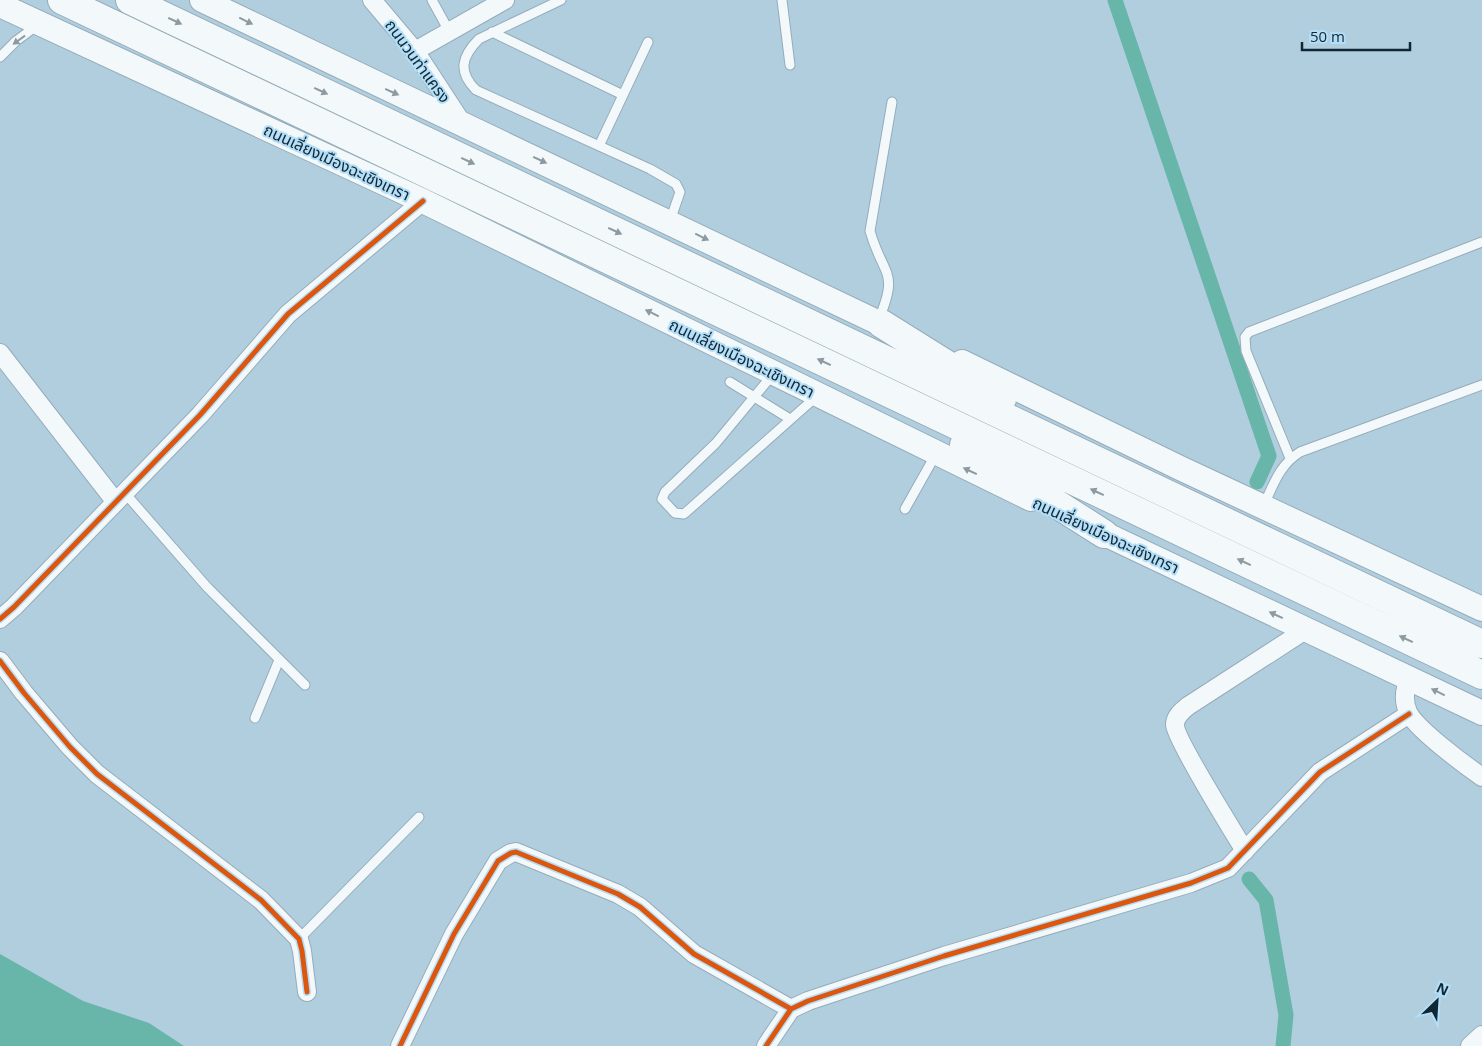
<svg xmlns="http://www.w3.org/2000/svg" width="1482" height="1046" font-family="'Open Sans','Noto Sans Thai',sans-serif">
  <rect width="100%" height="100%" fill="#b1cedf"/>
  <path fill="#68b5aa" d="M0 954 83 1001 149 1023 184 1046H0Z"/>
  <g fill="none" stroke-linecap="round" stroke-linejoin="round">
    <path stroke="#68b5aa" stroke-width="15" d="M1115 0 1269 456 1257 482
      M1249 879 1266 900 1286 1015 1283 1046"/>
    <g stroke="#95acba" stroke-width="11">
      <path id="service" d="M432 0 449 31
        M561 0 479 39C461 57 458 72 476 90L650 169 676 184 680 192 670 221
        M782 0 790 65
        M492 32 623 95
        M0 57 16 41 39 24
        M599 146 648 42
        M878 321C900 270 883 277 870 231L892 102
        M774 373 716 443 665 492 662 499 675 513 684 514 817 396
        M730 382 790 419
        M1290 458 1246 351 1245 337 1249 332 1482 242
        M124 492 207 587 305 685
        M1263 507C1273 486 1279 465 1300 452L1482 385
        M905 509 936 454
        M255 718 279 660
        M299 939 419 817"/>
    </g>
    <g stroke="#95acba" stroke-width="20">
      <path id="minor" d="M372 0 415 51 462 123
        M415 51 505 0
        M0 353 115 501
        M0 619 14 607 200 415 288 314 423 201
        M0 661 24 693 70 747 97 774 261 900 299 939 302 951 307 992
        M1410 678C1404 689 1403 700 1408 712 1416 729 1465 765 1482 777
        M1245 851C1234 833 1175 738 1175 725 1175 716 1182 711 1188 706L1307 629
        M400 1046 454 934 498 861 511 853 516 852 618 894 640 907 694 954 791 1009
        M766 1046 791 1009 808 1001 944 956 1191 883 1228 868 1320 772 1409 714
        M1470 1046 1482 1035"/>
    </g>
    <g stroke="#95acba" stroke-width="26">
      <path id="secondary" d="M202 0 898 332
        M0 5 423 201 1031 499
        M962 362 1180 468 1482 609
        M1088 526 1482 713"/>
    </g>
    <g stroke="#95acba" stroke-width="30">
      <path id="trunk" d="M62 0 1482 675
        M130 0 1482 644
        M882 324 1002 399
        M964 445 1104 534"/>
    </g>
    <use href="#service" stroke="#f3f8fa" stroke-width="9"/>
    <use href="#minor" stroke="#f3f8fa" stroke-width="18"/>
    <use href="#secondary" stroke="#f3f8fa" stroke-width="24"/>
    <use href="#trunk" stroke="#f3f8fa" stroke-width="28"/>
    <g stroke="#b3def8" stroke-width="8">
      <path id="cycleway" d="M0 619 14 607 200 415 288 314 423 201
        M0 661 24 693 70 747 97 774 261 900 299 939 302 951 307 992
        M400 1046 454 934 498 861 511 853 516 852 618 894 640 907 694 954 791 1009
        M766 1046 791 1009 808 1001 944 956 1191 883 1228 868 1320 772 1409 714"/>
    </g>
    <use href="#cycleway" stroke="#dd560e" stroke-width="5"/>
  </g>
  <defs><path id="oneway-solid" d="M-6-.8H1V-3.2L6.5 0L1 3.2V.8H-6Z" transform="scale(1.25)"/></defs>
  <g fill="#8e9aa1">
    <use href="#oneway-solid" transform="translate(175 21) rotate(25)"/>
    <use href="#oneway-solid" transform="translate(246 21) rotate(26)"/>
    <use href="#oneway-solid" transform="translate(19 40) rotate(144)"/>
    <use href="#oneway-solid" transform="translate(321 91) rotate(25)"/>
    <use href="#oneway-solid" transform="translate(392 92) rotate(24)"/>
    <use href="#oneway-solid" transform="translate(540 160) rotate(25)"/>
    <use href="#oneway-solid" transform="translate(468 161) rotate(25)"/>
    <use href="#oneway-solid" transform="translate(615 231) rotate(25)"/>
    <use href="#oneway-solid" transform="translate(702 237) rotate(26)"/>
    <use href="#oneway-solid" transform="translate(652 313) rotate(-154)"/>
    <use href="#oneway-solid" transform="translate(824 362) rotate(-155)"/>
    <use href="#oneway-solid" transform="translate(970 471) rotate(-155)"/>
    <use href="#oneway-solid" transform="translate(1097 492) rotate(-155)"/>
    <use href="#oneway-solid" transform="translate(1244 562) rotate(-155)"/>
    <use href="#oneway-solid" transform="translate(1276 615) rotate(-155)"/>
    <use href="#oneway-solid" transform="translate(1406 639) rotate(-155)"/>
    <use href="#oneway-solid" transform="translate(1438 692) rotate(-154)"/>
  </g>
  <g text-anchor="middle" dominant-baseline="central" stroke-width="4" stroke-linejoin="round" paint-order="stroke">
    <g font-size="16" fill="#122734" stroke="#b3def8">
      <text transform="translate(418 61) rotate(54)">ถนนวนท่าแครง</text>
      <text transform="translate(337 162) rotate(25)">ถนนเลี่ยงเมืองฉะเชิงเทรา</text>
      <text transform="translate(742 358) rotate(26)">ถนนเลี่ยงเมืองฉะเชิงเทรา</text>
      <text transform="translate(1106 535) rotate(25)">ถนนเลี่ยงเมืองฉะเชิงเทรา</text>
    </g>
  </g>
  <g transform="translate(1437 1001) rotate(25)" stroke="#b3def8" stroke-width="4" paint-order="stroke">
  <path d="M0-4L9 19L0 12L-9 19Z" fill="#122734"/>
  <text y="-8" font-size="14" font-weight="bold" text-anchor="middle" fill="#122734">N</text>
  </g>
  <path d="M1302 42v8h108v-8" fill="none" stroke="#122734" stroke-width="2.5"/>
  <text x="1310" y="42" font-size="15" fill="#122734" stroke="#b3def8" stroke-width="4" paint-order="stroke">50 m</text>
</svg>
